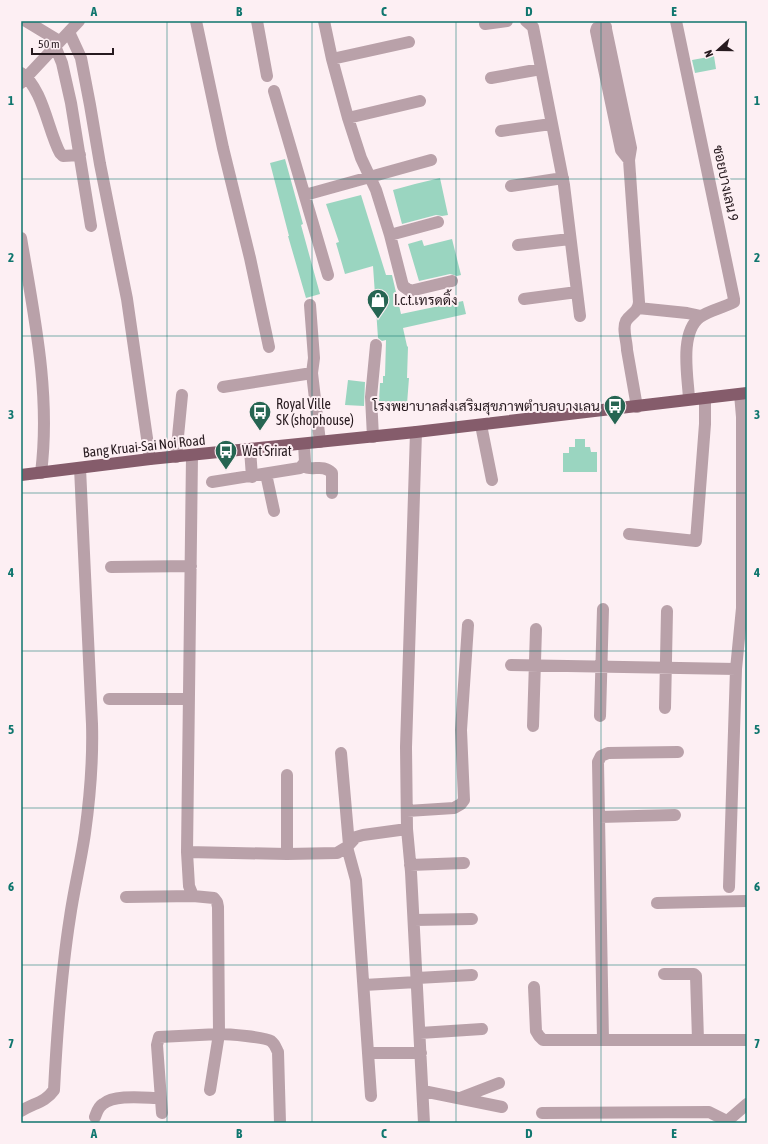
<svg xmlns="http://www.w3.org/2000/svg" width="768" height="1144" font-family="'Asap Condensed',Sarabun,sans-serif">
  <rect width="100%" height="100%" fill="#fdeff3"/>
  <path fill="#9ad5c0" d="M714 56 716 69 695 73 692 60Z
    M285 159 303 224 301 225 320 294 306 298 288 236H289L270 163Z
    M440 178 448 215 442 216 436 215 402 224 393 190 415 184Z
    M361 195 386 275H392L401 314 463 301 466 314 403 328 407 346 408 347 407 378H409L407 404 379 401 380 383H383V376H385L386 340 382 341 378 338 373 266 345 274 336 243 339 242 326 204Z
    M452 239 461 275 457 276 450 274 419 281 408 244 422 240 424 246Z
    M348 380 365 382 364 406 345 405Z
    M575 439H585V447H590L591 452H597V472H563V453H569V447H575Z"/>
  <g fill="none" stroke-linecap="round" stroke-linejoin="round">
    <path stroke="#b9a1a9" stroke-width="12" d="M26 21 59 41
      M196 21 223 148 250 258 269 347
      M257 21 267 76
      M324 21 332 59 348 118 361 158 376 190 390 235 403 286 410 291 452 281
      M526 21 533 27 564 185 580 316
      M676 21 734 299V302C723 308 710 310 700 317 679 333 688 377 689 399
      M485 24 507 21
      M69 32 81 58 90 105 100 164 127 299 150 459
      M55 46 62 63 71 103 91 226
      M332 59 409 42
      M21 73C43 88 48 131 60 153L63 156 80 155
      M491 78 541 69
      M21 83 79 21
      M274 91 328 275
      M348 118 420 101
      M501 131 551 124
      M629 160 621 150 596 31 597 28 606 27V29L631 148 629 160 639 302C638 313 631 313 626 321 622 329 627 341 627 350L637 407
      M511 186 563 178
      M305 195 431 160
      M390 235 438 222
      M21 238C34 315 51 394 41 473
      M518 245 570 239
      M524 299 577 292
      M310 305 314 358 312 373
      M638 308 687 313 701 316
      M223 387 312 373 320 442
      M481 425 492 480
      M416 432 406 747 407 829 411 872 424 1123
      M373 437 371 397 376 345
      M250 449 252 477
      M192 456 187 852 189 886 193 896 214 898 217 902 218 907 219 1034C228 1034 265 1037 271 1041 275 1044 276 1048 278 1052L280 1123
      M176 457 182 395
      M303 466C313 472 322 463 332 473V493
      M266 474 274 511
      M212 482 300 468 305 462 304 444
      M629 534 696 541 705 424V398
      M111 567 191 566
      M511 665 736 669
      M109 699H189
      M665 708 667 611
      M600 716 603 609
      M533 726 536 629
      M341 753 349 845
      M287 775V854
      M407 811 454 808 461 804 464 800 461 730 468 625
      M599 817 675 815
      M347 847 356 880 371 1096
      M187 852 287 854 337 853 347 847 356 837 363 835 407 829
      M410 865 464 863
      M729 887 736 669 742 608V417L740 394
      M126 897 193 896
      M657 903 747 901
      M414 920 472 919
      M664 974H694L696 976 698 1040
      M417 978 472 975
      M364 985 417 982
      M534 987 536 1031 539 1036 543 1040H747
      M420 1033 482 1029
      M603 1040 598 762 601 756 608 753 678 752
      M368 1053H421
      M423 1091 502 1107
      M460 1098 499 1083
      M21 1111C33 1103 45 1103 54 1090 57 1032 61 974 70 917 74 889 81 861 85 833 90 797 93 760 92 724L80 468
      M162 1113 157 1045 159 1037 219 1034 210 1090
      M542 1113 709 1112 727 1121
      M95 1117C97 1112 98 1107 103 1104 115 1094 145 1098 161 1098
      M725 1123 747 1104"/>
    <path stroke="#855c6b" stroke-width="12" d="M21 475 150 459 416 432 747 393"/>
  </g>
  <path fill="none" stroke="#0f766e" stroke-width="1" stroke-opacity="0.55" d="M167 21V1123M312 21V1123M456 21V1123M601 21V1123M21 179H747M21 336H747M21 493H747M21 651H747M21 808H747M21 965H747"/>
  <defs>
    <g id="shop-pin" transform="scale(1.15)"><path d="M0 17L-7.5 6A9.5 9.5 0 1 1 7.5 6Z" fill="#266552" stroke="#fdeff3"/><path d="M-5-2.5h2.3a2.7 3.5 0 0 1 5.4 0H5L5.5 6h-11ZM-1.5-2.5h3a1.5 2.3 0 0 0-3 0Z" fill="#fff"/></g>
    <g id="bus-pin" transform="scale(1.15)"><path d="M0 17L-7.5 6A9.5 9.5 0 1 1 7.5 6Z" fill="#266552" stroke="#fdeff3"/><path d="M-5-6H5V4H4V6H2V4H-2V6H-4V4H-5ZM-3.5-4V0h7V-4ZM-3.5 1.2v1.5H-2V1.2ZM2 1.2v1.5H3.5V1.2Z" fill="#fff"/></g>
  </defs>
  <g fill-rule="evenodd">
    <use href="#shop-pin" x="378" y="300"/>
    <use href="#bus-pin" x="615" y="406"/>
    <use href="#bus-pin" x="260" y="412"/>
    <use href="#bus-pin" x="226" y="451"/>
  </g>
  <g text-anchor="middle" dominant-baseline="central" stroke-width="4" stroke-linejoin="round" paint-order="stroke">
    <g font-size="14" fill="#271a1f" stroke="#fdeff3">
      <text transform="translate(726 183) rotate(78)">ซอยบางเลน 9</text>
      <text transform="translate(144 446) rotate(-6)">Bang Kruai-Sai Noi Road</text>
    </g>
    <g font-size="14" fill="#271a1f" stroke="#fdeff3" text-anchor="start">
      <text x="394" y="300">I.c.t.เทรดดิ้ง</text>
      <text x="276" y="404">Royal Ville<tspan x="276" dy="16">SK (shophouse)</tspan></text>
      <text x="600" y="406" text-anchor="end">โรงพยาบาลส่งเสริมสุขภาพตำบลบางเลน</text>
      <text x="242" y="451">Wat Srirat</text>
    </g>
  </g>
  <rect width="768" height="1144" fill="none" stroke="#fdeff3" stroke-width="44"/>
  <g transform="translate(718 50) rotate(249)" stroke="#fdeff3" stroke-width="3" paint-order="stroke">
  <path d="M0-3L7 15L0 10L-7 15Z" fill="#271a1f"/>
  <text y="-6" font-size="11" font-weight="bold" text-anchor="middle" fill="#271a1f">N</text>
  </g>
  <path d="M32 48v6h81v-6" fill="none" stroke="#271a1f" stroke-width="2"/>
  <text x="38" y="48" font-size="12" fill="#271a1f" stroke="#fdeff3" stroke-width="3" paint-order="stroke">50 m</text>
  <rect x="22" y="22" width="724" height="1100" fill="none" stroke="#0f766e" stroke-width="1.5"/>
  <g font-size="13" text-anchor="middle" font-weight="bold" fill="#0f766e">
    <text x="94" y="16">A</text>
    <text x="239" y="16">B</text>
    <text x="384" y="16">C</text>
    <text x="529" y="16">D</text>
    <text x="674" y="16">E</text>
    <text x="11" y="105">1</text>
    <text x="757" y="105">1</text>
    <text x="11" y="262">2</text>
    <text x="757" y="262">2</text>
    <text x="11" y="419">3</text>
    <text x="757" y="419">3</text>
    <text x="11" y="577">4</text>
    <text x="757" y="577">4</text>
    <text x="11" y="734">5</text>
    <text x="757" y="734">5</text>
    <text x="11" y="891">6</text>
    <text x="757" y="891">6</text>
    <text x="11" y="1048">7</text>
    <text x="757" y="1048">7</text>
    <text x="94" y="1138">A</text>
    <text x="239" y="1138">B</text>
    <text x="384" y="1138">C</text>
    <text x="529" y="1138">D</text>
    <text x="674" y="1138">E</text>
  </g>
</svg>
